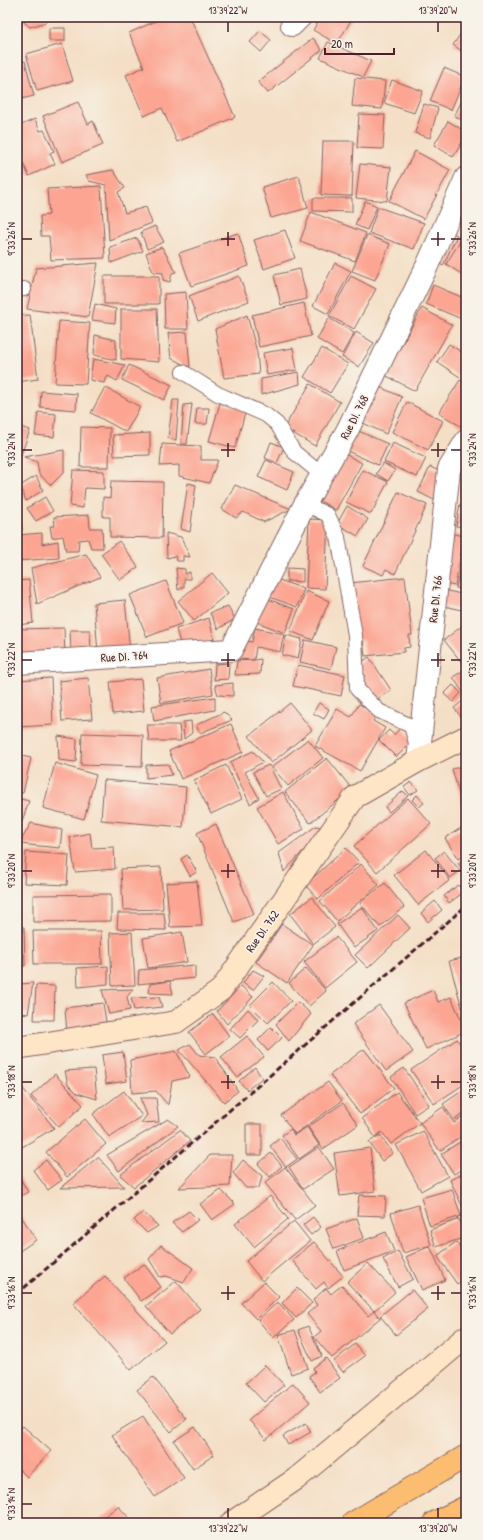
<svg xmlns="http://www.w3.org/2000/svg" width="483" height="1540" font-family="'Patrick Hand',sans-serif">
  <rect width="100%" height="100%" fill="#f7f3e8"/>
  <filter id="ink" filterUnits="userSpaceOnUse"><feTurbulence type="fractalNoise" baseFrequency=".025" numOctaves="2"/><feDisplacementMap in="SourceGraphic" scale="8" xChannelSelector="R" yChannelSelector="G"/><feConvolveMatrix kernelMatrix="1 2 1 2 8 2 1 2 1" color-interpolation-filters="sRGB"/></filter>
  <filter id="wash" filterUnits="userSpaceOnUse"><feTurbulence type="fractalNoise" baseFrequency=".012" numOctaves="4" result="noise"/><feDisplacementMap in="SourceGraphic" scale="16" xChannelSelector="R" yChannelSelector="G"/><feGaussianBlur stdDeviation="0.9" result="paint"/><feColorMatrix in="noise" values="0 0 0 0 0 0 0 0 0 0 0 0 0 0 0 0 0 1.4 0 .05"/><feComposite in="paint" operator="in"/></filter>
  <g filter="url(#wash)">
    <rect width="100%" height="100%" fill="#f4dfc6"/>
    <g id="blocks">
      <path fill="#fca592" d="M19 17H46V22L30 27 19 18Z
        M165 17H190L235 117 177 142 162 108 144 116 126 75 144 67 129 33Z
        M321 17H353L337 44 313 30Z
        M466 26V54L453 45Z
        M49 28H65V41H49Z
        M260 31 271 40 261 52 250 42Z
        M313 38 322 50 268 93 258 82Z
        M328 42 371 61 363 77 320 58Z
        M62 44 73 81 37 91 26 54Z
        M25 61 34 96 17 100V63Z
        M444 68 465 77 451 110 430 101Z
        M355 78 385 81 382 109 352 106Z
        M392 80 423 91 414 113 384 103Z
        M466 93V122L454 116Z
        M78 102 88 124 93 121 103 145 62 162 43 116Z
        M424 104 438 108 430 138 415 133Z
        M359 114 385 115 383 149 357 148Z
        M35 119 40 131 44 130 54 151 50 153 55 164 29 176 17 149V127Z
        M448 121 466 132V136L453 157 434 145Z
        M323 141H354L352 196 321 195Z
        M415 151 450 170 424 219 389 201Z
        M360 164 391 167 387 201 356 198Z
        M113 170 125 188 118 192 125 213 146 207 152 223 109 240 106 185 89 181 86 175Z
        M299 176 308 208 271 218 262 187Z
        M101 186 105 258 51 260 49 236H41L40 216 49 215 47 189Z
        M313 198H352V212L313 211Z
        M365 201 377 206 367 230 355 225Z
        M378 207 424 223 414 249 369 233Z
        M311 212 366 233 355 261 300 241Z
        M155 226 164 242 147 249 141 232Z
        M285 230 295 258 264 269 254 240Z
        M448 231 457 235 443 266 434 261Z
        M466 232V277L446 264Z
        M238 233 249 266 191 286 179 253Z
        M367 235 390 244 375 280 352 271Z
        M137 238 143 251 111 263 110 247Z
        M162 247 176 272 172 273 170 282 163 280V273L153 272 146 253Z
        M98 263 88 317 27 309 36 268Z
        M335 263 351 271 328 314 313 306Z
        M300 269 307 299 281 305 274 275Z
        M104 276H159V304H104Z
        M239 276 249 301 198 321 189 296Z
        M351 276 376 289 354 329 329 316Z
        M433 285 466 299V315L464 320 426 304Z
        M186 292 188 329H165L164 294Z
        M304 303 311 336 259 347 252 315Z
        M95 304 116 309 115 323 92 320Z
        M422 308 452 325 415 391 385 375Z
        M121 309H157L159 362 121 359Z
        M30 315 38 379 17 382V316Z
        M247 315 257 352 259 374 224 378 215 329Z
        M329 318 354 333 342 354 317 339Z
        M59 321 90 323 86 384 55 383Z
        M187 332 190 368 171 358 168 333Z
        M356 332 374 343 359 367 342 357Z
        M95 335 116 340V360L94 355Z
        M449 344 466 355V381L437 362Z
        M293 348 297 370 267 375 263 353Z
        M322 348 348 364 330 393 304 377Z
        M93 359 125 365 117 381 108 376 104 383 90 380Z
        M129 365 172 385 164 400 122 380Z
        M299 372 300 384 261 395V379Z
        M460 380 466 384V420L462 427 439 413Z
        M310 384 340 402 315 446 284 428Z
        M375 385 402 397 386 434 359 421Z
        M105 387 140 407 126 432 91 413Z
        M41 391 77 394 76 410 40 407Z
        M173 400H179L176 440 168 438Z
        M407 402 443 421 428 450 392 432Z
        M220 403 246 410 235 448 209 441Z
        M192 404 187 444H181L184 405Z
        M197 408H209L207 424H195Z
        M38 412 56 414 54 437 35 435Z
        M17 426 30 430 17 466Z
        M81 427 110 428 109 467H80Z
        M352 428 388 444 378 465 343 449Z
        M150 433V455L114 456 113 435Z
        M271 442 284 447 277 463 265 458Z
        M393 443 426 458 417 477 384 462Z
        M162 444 201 446V460H218L209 483 179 476V465L160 466Z
        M466 448V474L457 470Z
        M64 450V472L51 485 39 474 37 462 24 457Z
        M339 451 362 463 336 510 313 497Z
        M266 460 294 472 287 490 258 477Z
        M383 463 395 470 388 481 376 474Z
        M430 467 446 474 434 500 418 492Z
        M73 470 104 471V489L85 488 83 508 70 506Z
        M363 470 388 482 371 514 346 502Z
        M36 476 43 490 26 501 20 486Z
        M111 481 163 482 162 538 110 537V517H103V497L110 498Z
        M188 483 196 485 190 532 181 529Z
        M235 485 291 509 264 522 243 512 236 518 222 509Z
        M398 492 427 505 395 574 386 569 383 575 363 566Z
        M45 497 53 511 36 521 27 508Z
        M460 504 466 505V527L456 526Z
        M347 506 368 519 358 536 337 524Z
        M17 509 22 529 17 530Z
        M89 515 90 528H102L103 548H91L88 539 79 540 78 551H66L63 536 52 538 50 526H55L54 517Z
        M309 519 328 520 325 589 306 588Z
        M42 533V544L58 541 59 558 17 561V535Z
        M166 533 181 537 190 557 183 556V561H177L175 556 167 558Z
        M454 534 464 536 455 586 445 584Z
        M119 541 138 567 120 580 101 554Z
        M465 548H466V590L456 588Z
        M86 554 100 577 37 604 31 568Z
        M176 568 185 569V574L190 572V579H184V587L178 590Z
        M287 568 303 569V582L287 581Z
        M212 573 228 593 194 621 178 601Z
        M271 577 304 589 297 607 264 595Z
        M405 577 412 635H409L410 647 404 648V652L365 656 363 640 357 641 350 583Z
        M29 580 33 623 17 625V581Z
        M166 581 183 623 147 637 130 595Z
        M443 590 466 595V611L439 605Z
        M306 591 329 601 313 640 290 631Z
        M263 597 294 609 285 633 254 621Z
        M125 600 130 651 98 653 94 603Z
        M228 606 235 619 218 629 210 613Z
        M209 618 214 639 182 650 176 629Z
        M462 626 466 631V662L463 664 444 640Z
        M64 628 65 655 17 658V629Z
        M255 628 284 634 280 652 256 647 254 660 261 659 260 674 235 675 237 661 254 660 233 659 239 640 252 642Z
        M70 630H90L91 652 71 653Z
        M286 635 302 639 298 659 282 655Z
        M305 640 336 647 331 669 300 662Z
        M369 657 391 690 373 702 359 680 365 676 358 665Z
        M229 663 228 679 214 680 215 664Z
        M298 665 345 675 341 696 293 686Z
        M209 669 213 694 161 703 157 678Z
        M466 669V697L453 677Z
        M51 678 53 725 17 727V680Z
        M88 678 92 719 62 721 59 681Z
        M141 679 144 711 113 714 110 682Z
        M233 683V696L218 695 215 685Z
        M453 685 461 693 453 702 444 694Z
        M215 697V710L154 721 152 706Z
        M464 700 466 702V723L454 708Z
        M290 703 312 730 271 763 249 736Z
        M319 703 329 709 324 719 313 713Z
        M359 704 377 714 373 721 385 728 360 771 315 746 337 709 351 717Z
        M224 712 232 720 200 733 196 725Z
        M191 721 192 733 184 739 183 722Z
        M231 724 243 752 181 779 169 751Z
        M147 725H179L181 741H149Z
        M401 727 414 741 396 757 379 740 389 730 394 735Z
        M82 733 143 735 142 767 81 765Z
        M58 736 77 739 76 762 59 760Z
        M308 739 323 758 288 786 272 767Z
        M253 751 263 762 245 772 259 798 250 804 230 762Z
        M17 755 31 758 23 793 17 792Z
        M327 758 352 789 310 823 285 792Z
        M55 763 96 775 84 819 43 808Z
        M168 764 172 775 146 778V765Z
        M226 765 242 799 211 814 194 780Z
        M269 765 281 789 266 796 253 772Z
        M466 765V809L464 810 452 769Z
        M104 780 186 787 183 827 101 820Z
        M411 782 418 790 410 795 404 787Z
        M403 791 408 796 389 812 385 807Z
        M283 792 304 829 278 844 257 807Z
        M417 795 424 803 419 807 412 800Z
        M17 798 29 801 18 833H17Z
        M408 798 431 824 377 872 354 846Z
        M31 823 62 830 60 848 19 844Z
        M216 824 254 914 234 922 197 833Z
        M466 825V854L458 859 445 838Z
        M316 826 324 828 284 872 279 853Z
        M90 833 92 848 114 847 115 869 75 872 70 837Z
        M346 848 359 862 318 899 305 885Z
        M426 850 450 880 418 905 394 875Z
        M444 851 460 871 450 878 435 858Z
        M26 852 69 855 67 885 24 883Z
        M187 855 197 872 190 876 181 859Z
        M466 858V874L458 863Z
        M361 864 379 885 337 921 320 901Z
        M161 867 163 909 123 910 121 869Z
        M197 881 202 926 170 927 166 883Z
        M385 883 404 907 380 927 360 903Z
        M458 885 464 892 449 903 444 896Z
        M111 894V921L33 922V895Z
        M312 897 335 927 313 944 290 914Z
        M435 901 442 910 428 922 421 913Z
        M362 907 378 931 354 948 337 924Z
        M118 913H164L166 930 117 929Z
        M398 915 410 928 368 968 355 955Z
        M282 924 313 945 287 983 256 962Z
        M17 927H24L25 966H17Z
        M33 931H101L102 964H34Z
        M132 932 135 985 112 986 110 933Z
        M182 932 187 962 148 968 143 938Z
        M336 937 357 962 325 988 304 962Z
        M466 957V1007L462 1008 449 961Z
        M195 965V978L138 984 139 970Z
        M108 966V984L78 987 77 968Z
        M306 968 326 991 309 1006 289 983Z
        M253 970 264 976 253 990 243 983Z
        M170 981 173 994 149 993 150 984Z
        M273 982 291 1001 268 1023 250 1005Z
        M33 983 28 1014 21 1013 20 984Z
        M36 985 55 986 54 1020H34Z
        M241 986 253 997 227 1024 217 1011Z
        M133 989 127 997 130 1010 109 1014 102 990Z
        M433 990 438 1002 451 997 466 1031 426 1049 404 1003Z
        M159 997 162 1007 134 1010 131 998Z
        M298 1002 311 1014 289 1041 276 1024Z
        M103 1003 107 1028 67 1034 65 1008Z
        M379 1005 413 1052 386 1071 353 1024Z
        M248 1009 258 1020 240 1038 230 1029Z
        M213 1014 229 1036 206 1054 189 1032Z
        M271 1027 282 1038 268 1051 258 1040Z
        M247 1036 264 1057 237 1077 221 1057Z
        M457 1039 466 1053V1083L434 1104 411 1070Z
        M190 1044 199 1055 215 1057 238 1091 224 1102 179 1050Z
        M364 1049 394 1088 360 1114 330 1075Z
        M176 1051 190 1077 172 1081 168 1105 156 1091 132 1093 130 1060Z
        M123 1052 127 1081 106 1084 102 1055Z
        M255 1067 262 1078 247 1090 239 1081Z
        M404 1068 429 1105 415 1114 391 1077Z
        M94 1069 97 1099 77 1093 68 1084 65 1071Z
        M55 1074 83 1105 59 1127 31 1096Z
        M17 1081 54 1128 17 1150Z
        M328 1082 342 1101 295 1134 281 1115Z
        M466 1088V1112L454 1120 443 1104Z
        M124 1091 142 1116 109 1137 93 1114Z
        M397 1092 420 1123 391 1144 382 1132 375 1137 362 1118Z
        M140 1098H156L159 1122 141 1123 147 1115Z
        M343 1103 358 1125 323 1149 308 1127Z
        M443 1107 454 1123 466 1114V1133L440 1151 420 1123Z
        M85 1119 106 1144 67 1177 46 1152Z
        M168 1119 178 1126 119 1171 107 1155Z
        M246 1124H262V1155H246Z
        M307 1127 319 1145 299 1159 282 1135 291 1129 294 1135Z
        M180 1130 190 1141 134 1187 120 1175Z
        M423 1131 448 1176 421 1191 396 1145Z
        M380 1135 393 1153 382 1161 369 1142Z
        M280 1138 297 1159 286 1167 270 1146Z
        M466 1138V1166L454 1174 441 1154Z
        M319 1147 334 1169 303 1189 289 1167Z
        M370 1148 375 1191 340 1196 334 1153Z
        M271 1153 282 1166 270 1177 258 1164Z
        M210 1155H232L230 1186 179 1188Z
        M98 1157 124 1187 60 1188Z
        M46 1160 62 1180 48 1190 33 1170Z
        M243 1160 262 1176 259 1188H246L233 1173Z
        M285 1167 315 1205 295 1220 265 1183Z
        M466 1172V1206L463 1208 450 1180Z
        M17 1173 28 1192 17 1198Z
        M452 1189 461 1216 430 1226 421 1198Z
        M221 1190 235 1204 212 1220 200 1204Z
        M359 1195 386 1196 385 1216 357 1215Z
        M270 1196 288 1219 254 1247 235 1224Z
        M418 1205 431 1245 403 1253 391 1213Z
        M189 1211 198 1220 182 1232 172 1223Z
        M143 1212 158 1226 147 1233 134 1220Z
        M21 1216 36 1240 18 1252 17 1218Z
        M313 1217 321 1227 311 1235 303 1225Z
        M357 1218 364 1238 334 1249 326 1229Z
        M459 1219 466 1237 436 1247 430 1230Z
        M294 1221 310 1241 262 1281 246 1261Z
        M386 1232 394 1251 344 1270 337 1251Z
        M466 1239V1252L460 1245Z
        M314 1242 343 1276 328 1288 324 1282 316 1289 292 1260Z
        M456 1242 466 1256V1278L457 1284 437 1256Z
        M161 1245 193 1268 184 1282 166 1276 160 1277 149 1259Z
        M430 1246 445 1280 422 1290 406 1257Z
        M398 1251 413 1279 398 1287 383 1259Z
        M368 1263 395 1292 374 1311 347 1282Z
        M144 1264 161 1287 141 1301 124 1278Z
        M105 1276 165 1341 131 1370 73 1303Z
        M176 1281 200 1309 170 1334 146 1306Z
        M264 1282 279 1297 256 1319 241 1303Z
        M342 1285 368 1316 374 1311 380 1318 332 1358 314 1337 321 1331 307 1314 317 1305 313 1300 326 1288 331 1294Z
        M297 1288 312 1303 296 1318 282 1303Z
        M412 1290 428 1309 396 1335 380 1316Z
        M278 1302 294 1320 273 1338 258 1320Z
        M308 1326 322 1356 312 1361 298 1330Z
        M295 1330 308 1368 291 1374 278 1335Z
        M355 1344 365 1356 343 1372 334 1361Z
        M326 1358 340 1378 320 1392 309 1376 315 1372 313 1368Z
        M265 1365 284 1385 264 1402 246 1383Z
        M153 1377 187 1419 171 1432 137 1390Z
        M293 1383 310 1402 266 1440 249 1420Z
        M143 1416 184 1478 155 1497 112 1435Z
        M306 1423 311 1432 288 1445 283 1436Z
        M23 1426 51 1451 27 1477 17 1467V1433Z
        M195 1427 214 1455 193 1469 174 1441Z
        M118 1506 134 1523H96Z"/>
    </g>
  </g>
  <g filter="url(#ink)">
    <use href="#blocks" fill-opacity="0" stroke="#866261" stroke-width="1"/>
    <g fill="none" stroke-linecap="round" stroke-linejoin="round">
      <g stroke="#866261" stroke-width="16">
        <path id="lane" d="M17 290 24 289
          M183 372 218 394 266 415 277 424 294 452 321 474
          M305 504 328 515 338 537 355 635 357 689 379 711 411 726 416 743"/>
      </g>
      <g stroke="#866261" stroke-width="24">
        <path id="street" d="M292 25 300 17
          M17 663 231 650 305 504 347 431 427 266 466 178
          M418 761 449 469 466 441"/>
      </g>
      <g stroke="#866261" stroke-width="24">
        <path id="secondary" d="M17 1048 176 1022 221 990 355 797 418 761 466 737
          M231 1523 296 1479 466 1337"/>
      </g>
      <g stroke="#866261" stroke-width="24">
        <path id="highway" d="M353 1523 466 1456
          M434 1523 466 1507"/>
      </g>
      <use href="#lane" stroke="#fff" stroke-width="14"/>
      <use href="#street" stroke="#fff" stroke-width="22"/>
      <use href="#secondary" stroke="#fee5c5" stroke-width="22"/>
      <use href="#highway" stroke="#fcbd6f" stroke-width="22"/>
      <path stroke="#4a1f2b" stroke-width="3" stroke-dasharray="6 3" stroke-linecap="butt" d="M17 1294 466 906"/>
    </g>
  </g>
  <path fill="none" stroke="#4a1f2b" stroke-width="1.5" d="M228 22V32M438 22V32M228 232V246M438 232V246M22 239H32M221 239H235M431 239H445M451 239H461M228 443V457M438 443V457M22 450H32M221 450H235M431 450H445M451 450H461M228 653V667M438 653V667M22 660H32M221 660H235M431 660H445M451 660H461M228 864V878M438 864V878M22 871H32M221 871H235M431 871H445M451 871H461M228 1075V1089M438 1075V1089M22 1082H32M221 1082H235M431 1082H445M451 1082H461M228 1286V1300M438 1286V1300M22 1293H32M221 1293H235M431 1293H445M451 1293H461M22 1504H32M228 1508V1518M438 1508V1518"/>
  <g text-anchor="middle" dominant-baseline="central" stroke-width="3.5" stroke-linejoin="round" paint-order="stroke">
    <g font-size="12" fill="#4a1f2b" stroke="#f7f3e8">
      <text transform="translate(354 417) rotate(-63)">Rue DI. 768</text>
      <text transform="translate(435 599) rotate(-84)">Rue DI. 766</text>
      <text transform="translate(124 656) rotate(-4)">Rue DI. 764</text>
      <text transform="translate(262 931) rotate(-55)">Rue DI. 762</text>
    </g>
  </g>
  <rect width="483" height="1540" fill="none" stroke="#f7f3e8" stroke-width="44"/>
  <path d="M325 48v6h69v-6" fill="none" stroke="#4a1f2b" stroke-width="2"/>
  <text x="331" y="48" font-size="12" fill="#4a1f2b" stroke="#f7f3e8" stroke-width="3" paint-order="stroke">20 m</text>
  <rect x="22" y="22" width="439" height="1496" fill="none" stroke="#4a1f2b" stroke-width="1.5"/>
  <g font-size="10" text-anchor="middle" fill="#4a1f2b">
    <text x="228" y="14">13°39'22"W</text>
    <text x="438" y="14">13°39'20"W</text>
    <text transform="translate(11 239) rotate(-90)" y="4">9°33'26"N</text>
    <text transform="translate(472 239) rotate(-90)" y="4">9°33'26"N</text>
    <text transform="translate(11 450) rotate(-90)" y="4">9°33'24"N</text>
    <text transform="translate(472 450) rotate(-90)" y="4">9°33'24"N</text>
    <text transform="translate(11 660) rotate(-90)" y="4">9°33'22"N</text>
    <text transform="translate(472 660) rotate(-90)" y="4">9°33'22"N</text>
    <text transform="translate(11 871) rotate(-90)" y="4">9°33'20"N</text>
    <text transform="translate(472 871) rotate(-90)" y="4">9°33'20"N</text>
    <text transform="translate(11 1082) rotate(-90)" y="4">9°33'18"N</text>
    <text transform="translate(472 1082) rotate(-90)" y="4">9°33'18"N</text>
    <text transform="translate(11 1293) rotate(-90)" y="4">9°33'16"N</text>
    <text transform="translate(472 1293) rotate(-90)" y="4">9°33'16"N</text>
    <text transform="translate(11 1504) rotate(-90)" y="4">9°33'14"N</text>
    <text x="228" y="1532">13°39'22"W</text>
    <text x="438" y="1532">13°39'20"W</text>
  </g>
</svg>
